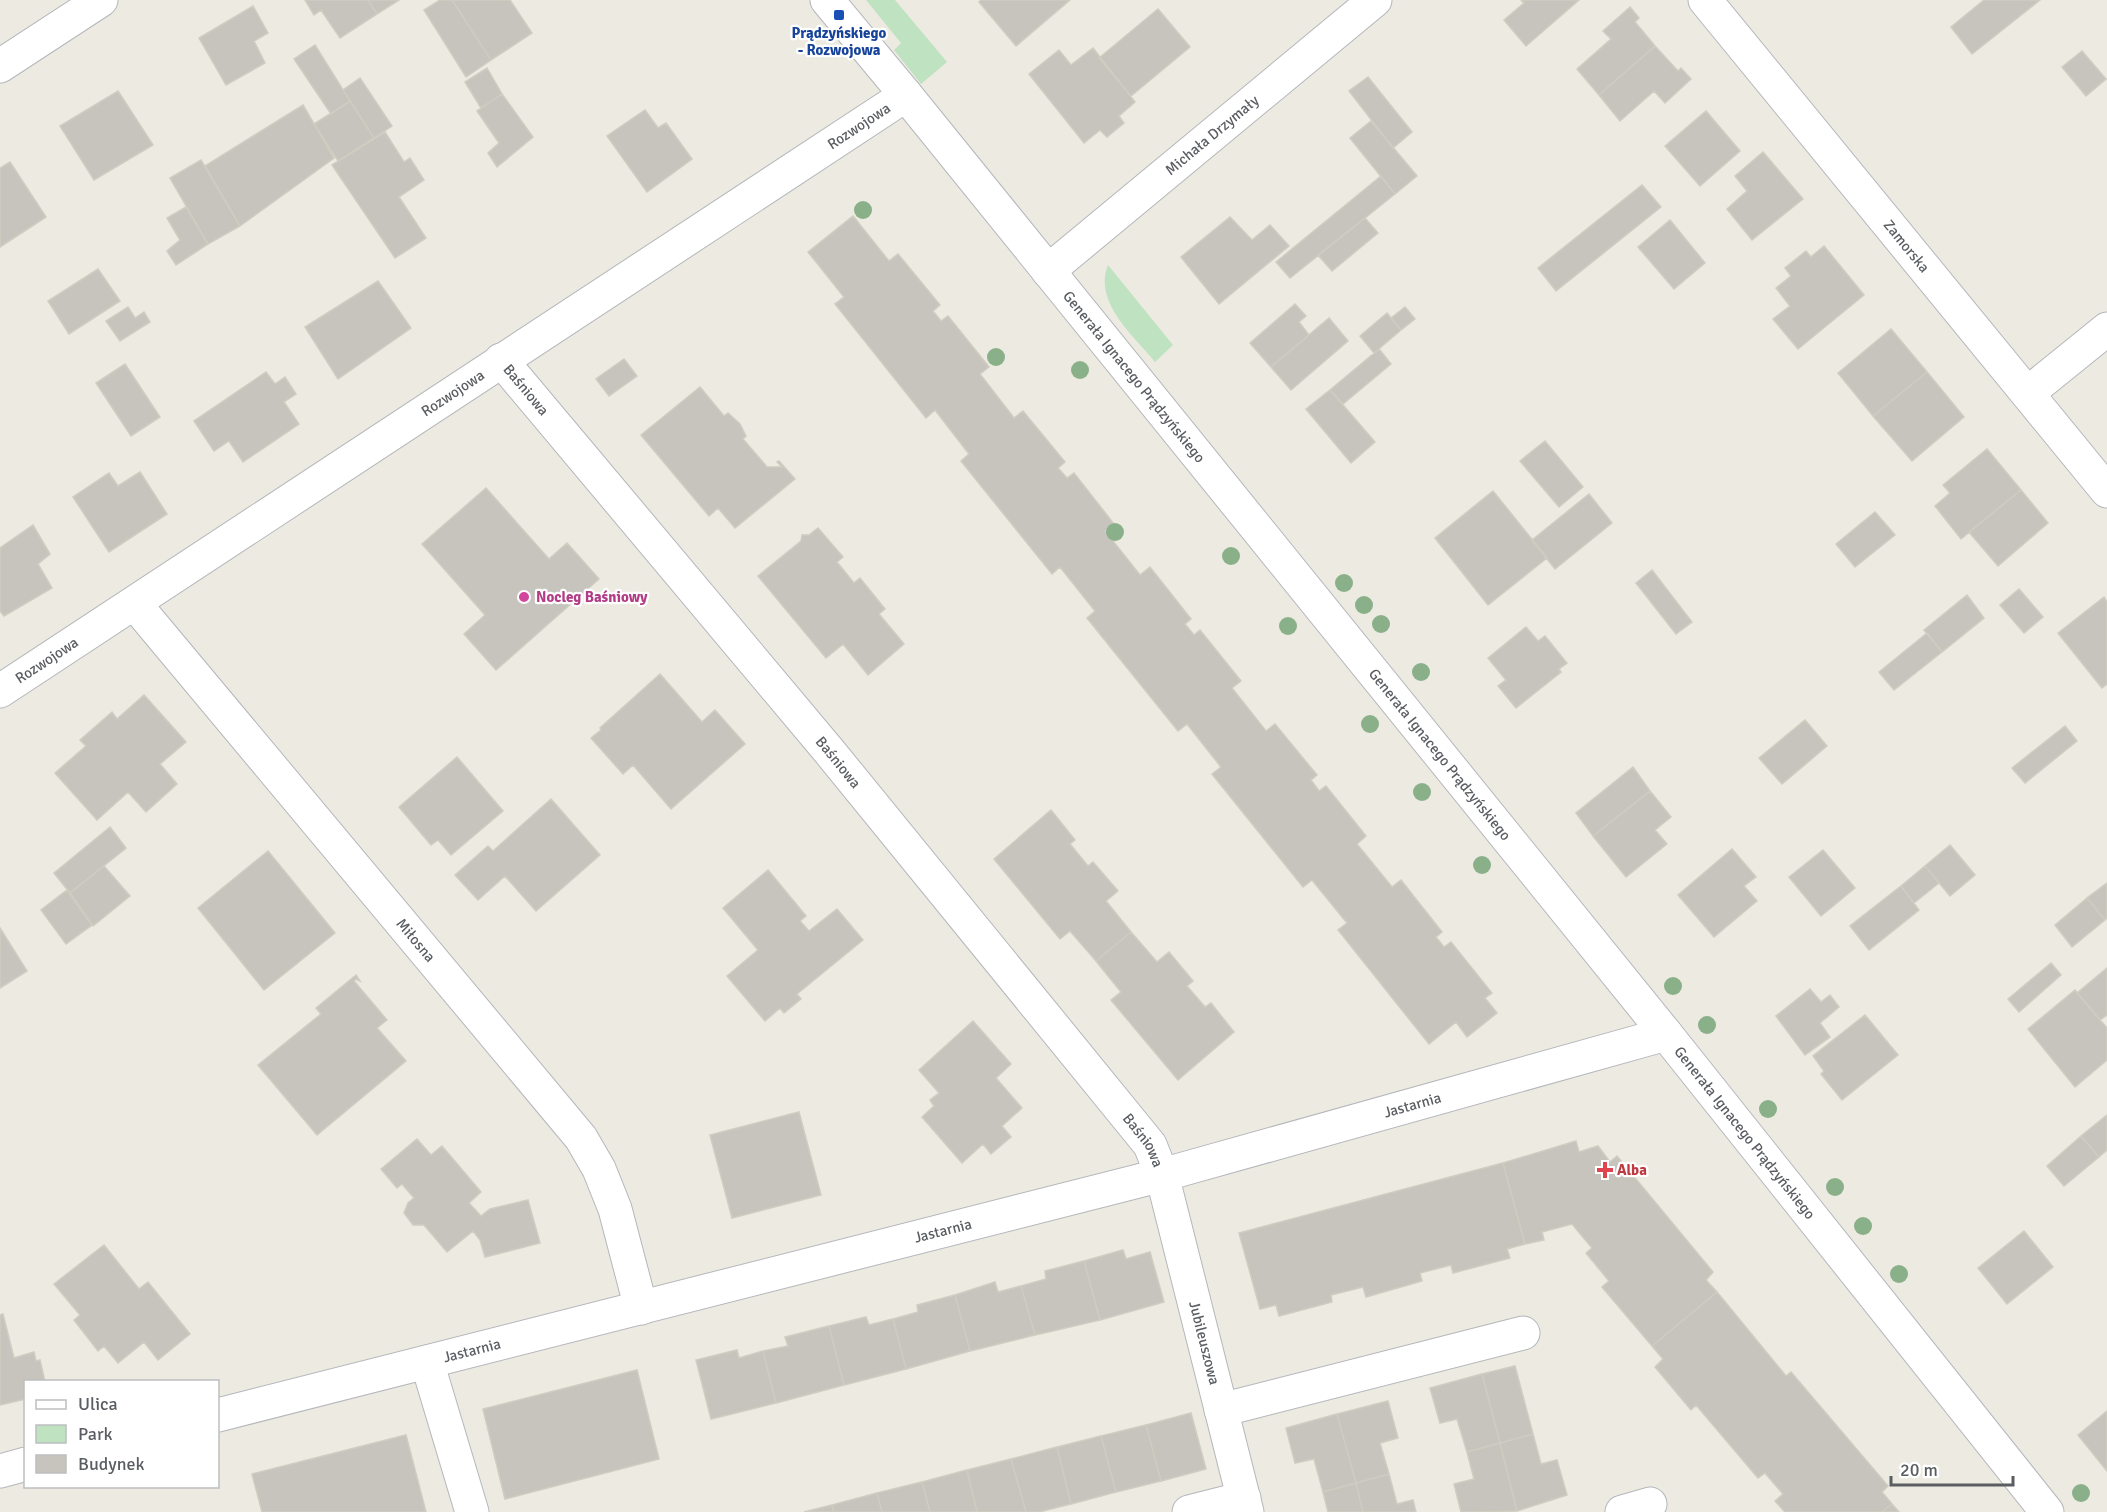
<svg xmlns="http://www.w3.org/2000/svg" width="2107" height="1512" font-family="Signika,sans-serif">
  <rect width="100%" height="100%" fill="#eceae1"/>
  <path fill="#bfe2c1" d="M866 0H895L947 62 921 84 894 50 901 43Z
    M1108 265 1173 345 1155 362C1133 335 1093 302 1108 265Z"/>
  <path fill="#c7c4be" stroke="#d0ccc0" stroke-width="1.5" d="M305 0H368L377 14 340 38 321 10 314 15Z
    M368 0H399L377 14Z
    M440 0H452L491 60 466 77 424 10Z
    M452 0H510L532 33 491 60Z
    M981 0H1070L1016 46 979 2Z
    M1521 0H1579L1526 46 1504 20 1524 3Z
    M1984 0H2040L1972 54 1951 27Z
    M253 6 268 33 254 41 265 63 226 85 199 38Z
    M1630 7 1639 18 1635 22 1655 46 1599 95 1577 69 1611 39 1603 31Z
    M1158 9 1190 47 1131 96 1099 58Z
    M315 45 350 101 331 114 294 59Z
    M1655 46 1678 71 1681 68 1691 79 1665 103 1654 91 1620 121 1599 95Z
    M1093 48 1135 102 1119 116 1124 123 1107 137 1100 130 1084 143 1029 74 1059 50 1071 65Z
    M2082 51 2106 79 2086 96 2062 67Z
    M487 68 502 94 481 108 465 82Z
    M1368 77 1412 132 1393 148 1349 91Z
    M360 78 392 126 374 138 343 90Z
    M118 91 153 145 94 180 60 126Z
    M502 94 533 137 497 167 488 153 499 143 477 111Z
    M350 101 374 138 338 161 314 124Z
    M303 105 334 158 240 226 205 166Z
    M645 110 658 128 666 123 692 159 647 192 607 136Z
    M1706 111 1740 151 1700 186 1665 146Z
    M1371 121 1417 176 1395 194 1350 138Z
    M385 132 404 162 410 158 424 180 399 197 426 238 395 258 332 165Z
    M1763 152 1803 199 1752 240 1727 209 1747 191 1735 176Z
    M201 160 240 226 208 244 170 178Z
    M10 162 46 217 0 247V168Z
    M1381 176 1395 194 1290 278 1276 262Z
    M1642 185 1661 207 1556 291 1538 268Z
    M186 207 208 244 176 265 167 251 180 240 167 218Z
    M853 216 889 261 898 254 940 305 933 311 941 321 948 316 989 367 980 374 1014 418 1023 411 1065 462 1058 468 1067 478 1074 473 1114 524 1105 531 1140 575 1150 567 1191 619 1185 624 1194 635 1200 630 1241 681 1232 688 1266 731 1275 724 1317 775 1311 780 1319 791 1326 786 1366 836 1357 844 1392 887 1401 880 1442 932 1436 937 1444 947 1451 942 1492 993 1485 998 1497 1013 1467 1037 1456 1022 1429 1044 1338 930 1347 923 1312 880 1303 887 1212 774 1221 767 1187 724 1178 731 1087 618 1095 611 1060 567 1052 574 961 461 969 454 935 410 926 418 835 304 844 297 808 252Z
    M1230 217 1252 240 1270 225 1289 246 1219 304 1181 257Z
    M1365 218 1378 233 1332 271 1318 255Z
    M1670 220 1705 263 1674 289 1638 247Z
    M1824 246 1864 295 1798 349 1773 319 1790 306 1776 288 1791 276 1785 268 1806 251 1811 257Z
    M98 269 120 301 69 334 48 301Z
    M378 281 411 328 338 379 305 327Z
    M1295 304 1306 316 1299 322 1309 335 1271 367 1250 343Z
    M128 307 135 318 144 312 150 322 120 341 106 321Z
    M1405 307 1415 319 1401 330 1391 318Z
    M1387 313 1401 330 1374 353 1360 336Z
    M1329 318 1348 341 1291 390 1271 367Z
    M1891 329 1927 372 1873 416 1838 373Z
    M1379 349 1391 364 1343 404 1330 390Z
    M624 359 637 376 609 396 596 379Z
    M125 364 160 417 131 436 96 383Z
    M266 372 275 384 285 377 296 394 284 402 299 424 243 462 229 441 214 451 194 421Z
    M1927 372 1964 417 1912 461 1873 416Z
    M700 387 724 416 728 413 740 424 746 436 743 439 767 467H782L777 462 779 461 795 479 735 528 718 508 709 516 641 435Z
    M1330 390 1375 442 1351 463 1306 409Z
    M1545 441 1583 487 1559 507 1520 461Z
    M1987 449 2021 490 1961 539 1935 506 1950 493 1943 485Z
    M140 472 167 514 109 552 73 497 109 473 118 486Z
    M486 488 549 559 567 543 599 579 496 670 464 634 485 615 422 544Z
    M2021 490 2048 523 1998 566 1969 532Z
    M1493 491 1547 558 1488 605 1435 538Z
    M1589 494 1612 523 1555 569 1532 540Z
    M1875 512 1895 535 1855 567 1836 544Z
    M33 525 50 554 38 564 52 588 4 616 0 611V548Z
    M818 528 843 557 837 562 854 583 860 578 885 609 879 614 904 644 868 675 843 644 826 658 758 576 801 541 802 535H809Z
    M1652 570 1692 622 1676 634 1636 583Z
    M2019 589 2043 617 2024 633 2000 605Z
    M1967 595 1984 618 1942 652 1924 630Z
    M2104 597 2107 602V684L2102 688 2058 633Z
    M1526 627 1538 641 1545 636 1567 663 1559 669 1561 672 1516 708 1498 686 1506 680 1488 658Z
    M1927 633 1942 652 1894 690 1879 672Z
    M660 674 702 722 715 710 745 744 671 809 633 765 623 774 591 738 601 730 600 728Z
    M144 695 186 742 160 764 177 784 146 812 128 792 97 820 55 773 86 746 80 740 112 712 117 719Z
    M1805 720 1827 746 1782 784 1759 758Z
    M2065 726 2077 741 2025 783 2012 768Z
    M457 757 503 811 451 855 438 840 431 845 399 807Z
    M1633 767 1650 791 1593 836 1576 813Z
    M1650 791 1671 817 1655 830 1667 844 1626 877 1593 836Z
    M551 799 600 855 536 911 505 876 478 900 455 875 488 846 493 851Z
    M1051 810 1075 840 1070 844 1088 866 1093 862 1118 891 1106 901 1131 932 1096 961 1070 931 1060 939 994 859Z
    M110 827 126 848 70 893 54 873Z
    M1950 845 1975 875 1950 896 1925 866Z
    M1732 849 1756 877 1744 886 1757 901 1714 937 1678 895Z
    M1823 850 1855 888 1821 916 1789 877Z
    M268 851 335 933 264 990 198 908Z
    M104 866 130 896 93 926 70 893Z
    M1925 866 1939 883 1914 903 1901 886Z
    M768 870 806 916 800 921 809 931 837 909 863 940 797 994 801 999 784 1013 780 1008 765 1021 727 976 758 950 723 908Z
    M2107 883V918L2105 920 2087 898Z
    M1901 886 1919 910 1869 950 1850 926Z
    M67 890 92 925 66 944 41 910Z
    M2087 898 2105 920 2072 947 2055 925Z
    M0 928 27 971 0 988Z
    M1131 932 1157 962 1169 952 1193 981 1187 986 1205 1007 1211 1003 1234 1032 1178 1080 1111 1000 1121 992 1096 961Z
    M2051 963 2061 975 2019 1012 2008 999Z
    M2107 968V1015L2100 1020 2077 993Z
    M356 975 360 981 356 979 354 981 387 1020 377 1028 406 1061 317 1135 258 1065 321 1014 316 1008Z
    M1810 989 1821 1002 1830 995 1839 1007 1820 1023 1830 1037 1805 1055 1776 1016Z
    M2075 990 2107 1028V1060L2075 1087 2028 1029Z
    M1865 1015 1898 1055 1842 1100 1821 1074 1824 1071 1813 1056Z
    M973 1021 1011 1064 996 1078 1022 1108 1002 1126 1011 1137 991 1154 983 1144 962 1163 922 1117 934 1106 930 1100 939 1093 919 1070Z
    M799 1112 821 1195 732 1218 710 1135Z
    M2107 1115V1150L2099 1157 2081 1136Z
    M2081 1136 2099 1157 2064 1186 2047 1166Z
    M417 1139 431 1155 442 1146 481 1192 469 1203 481 1216 490 1209 528 1200 540 1243 485 1257 480 1240 473 1231 447 1252 424 1225H413L404 1213 408 1203 414 1198 402 1184 397 1188 381 1169Z
    M1576 1141 1579 1152 1598 1146 1610 1162 1617 1156 1713 1272 1706 1280 1717 1292 1652 1346 1602 1287 1609 1281 1586 1253 1592 1248 1572 1224 1542 1232 1544 1240 1525 1244 1503 1163Z
    M1503 1163 1525 1244 1507 1249 1510 1258 1453 1273 1451 1265 1420 1273 1422 1281 1366 1297 1363 1287 1331 1295 1332 1302 1279 1316 1276 1305 1260 1309 1239 1233Z
    M2024 1231 2053 1267 2007 1304 1978 1268Z
    M104 1245 139 1289 148 1282 190 1334 158 1360 144 1342 118 1363 104 1346 98 1351 74 1320 80 1315 54 1284Z
    M1123 1250 1126 1259 1150 1252 1164 1302 1100 1320 1084 1261Z
    M1084 1261 1100 1320 1035 1335 1021 1286 1046 1279 1045 1271Z
    M995 1282 998 1292 1021 1286 1035 1335 970 1351 955 1295Z
    M1717 1292 1786 1376 1791 1372 1888 1486 1882 1492 1892 1504 1882 1512H1785L1775 1501 1783 1494 1765 1473 1758 1478 1696 1405 1691 1410 1655 1367 1663 1359 1652 1346Z
    M955 1295 970 1351 906 1369 893 1319 918 1312 917 1305Z
    M3 1314 14 1358 34 1352 36 1361 40 1360 45 1382H26V1399L0 1405V1315Z
    M866 1317 869 1325 893 1319 906 1369 844 1385 829 1326Z
    M829 1326 844 1385 776 1403 763 1351 788 1346 785 1337Z
    M737 1350 739 1358 763 1351 776 1403 711 1419 696 1360Z
    M1515 1366 1533 1434 1500 1443 1482 1374Z
    M637 1370 659 1459 505 1499 483 1409Z
    M1482 1374 1500 1443 1467 1452 1457 1419 1440 1423 1430 1388Z
    M1388 1401 1398 1438 1380 1443 1389 1474 1356 1483 1337 1414Z
    M2107 1411V1471L2078 1435Z
    M1191 1413 1206 1469 1161 1481 1146 1425Z
    M1337 1414 1356 1483 1323 1492 1314 1459 1295 1463 1286 1428Z
    M1146 1425 1161 1481 1116 1492 1101 1436Z
    M1533 1434 1541 1464 1557 1460 1567 1495 1517 1511 1500 1443Z
    M406 1435 426 1512H262L252 1474Z
    M1101 1436 1116 1492 1071 1504 1057 1447Z
    M1500 1443 1517 1511 1461 1512 1454 1484 1474 1479 1467 1452Z
    M1057 1447 1071 1504 1039 1512H1026L1011 1459Z
    M1011 1459 1026 1512H977L967 1470Z
    M967 1470 977 1512H930L922 1482Z
    M1389 1474 1397 1504 1413 1500 1416 1512H1363L1356 1483Z
    M922 1482 930 1512H882L877 1493Z
    M1356 1483 1363 1512H1328L1323 1492Z
    M877 1493 882 1512H834L832 1505Z
    M1892 1504 1899 1512H1882Z
    M832 1505 834 1512H804Z"/>
  <g fill="none" stroke-linecap="round" stroke-linejoin="round">
    <g stroke="#b4b7bb" stroke-width="35">
      <g id="minor">
        <path id="s1" d="M827 0 906 95 1666 1034 2047 1512"/>
        <path id="s2" d="M1705 0 2107 491"/>
        <path d="M0 66 101 0"/>
        <path id="s3" d="M1048 271 1375 0"/>
        <path id="s4" d="M501 360 829 751 1150 1145 1162 1175 1247 1512"/>
        <path d="M2028 393 2107 329"/>
        <path id="s5" d="M135 604 581 1138 599 1169 615 1209 641 1308"/>
        <path id="s6" d="M0 691 906 95"/>
        <path d="M427 1362 472 1512"/>
        <path d="M1221 1410 1523 1333"/>
        <path id="s7" d="M218 1415 1162 1175 1666 1034"/>
        <path d="M0 1471 26 1464"/>
        <path d="M1189 1512 1244 1498"/>
        <path d="M1622 1512 1650 1504"/>
      </g>
    </g>
    <use href="#minor" stroke="#fff" stroke-width="33"/>
  </g>
  <g fill="#8ab089">
    <circle cx="863" cy="210" r="9"/>
    <circle cx="996" cy="357" r="9"/>
    <circle cx="1080" cy="370" r="9"/>
    <circle cx="1115" cy="532" r="9"/>
    <circle cx="1231" cy="556" r="9"/>
    <circle cx="1344" cy="583" r="9"/>
    <circle cx="1364" cy="605" r="9"/>
    <circle cx="1381" cy="624" r="9"/>
    <circle cx="1288" cy="626" r="9"/>
    <circle cx="1421" cy="672" r="9"/>
    <circle cx="1370" cy="724" r="9"/>
    <circle cx="1422" cy="792" r="9"/>
    <circle cx="1482" cy="865" r="9"/>
    <circle cx="1673" cy="986" r="9"/>
    <circle cx="1707" cy="1025" r="9"/>
    <circle cx="1768" cy="1109" r="9"/>
    <circle cx="1835" cy="1187" r="9"/>
    <circle cx="1863" cy="1226" r="9"/>
    <circle cx="1899" cy="1274" r="9"/>
    <circle cx="2081" cy="1493" r="9"/>
  </g>
  <rect fill="#1a4fb4" stroke="#fff" stroke-width="2" x="833" y="9" width="12" height="12" rx="3"/>
  <circle fill="#d1479c" stroke="#fff" stroke-width="2" cx="524" cy="597" r="6"/>
  <path fill="#e0444e" stroke="#fff" stroke-width="2" d="M1602 1161h6v6h6v6h-6v6h-6v-6h-6v-6h6z"/>
  <g text-anchor="middle" dominant-baseline="central" stroke-width="4.5" stroke-linejoin="round" paint-order="stroke">
    <g font-size="15" font-weight="bold" fill="#164399" stroke="#fff">
      <text x="839" y="33">Prądzyńskiego<tspan x="839" dy="17">- Rozwojowa</tspan></text>
    </g>
    <g font-size="15" fill="#5a5d61" stroke="#fff">
      <text stroke="none"><textPath href="#s6" startOffset="1028">Rozwojowa</textPath></text>
      <text stroke="none"><textPath href="#s3" startOffset="213">Michała Drzymały</textPath></text>
      <text stroke="none"><textPath href="#s2" startOffset="318">Zamorska</textPath></text>
      <text stroke="none"><textPath href="#s1" startOffset="486">Generała Ignacego Prądzyńskiego</textPath></text>
      <text stroke="none"><textPath href="#s4" startOffset="39">Baśniowa</textPath></text>
      <text stroke="none"><textPath href="#s6" startOffset="542">Rozwojowa</textPath></text>
      <text stroke="none"><textPath href="#s6" startOffset="56">Rozwojowa</textPath></text>
      <text stroke="none"><textPath href="#s1" startOffset="972">Generała Ignacego Prądzyńskiego</textPath></text>
      <text stroke="none"><textPath href="#s4" startOffset="525">Baśniowa</textPath></text>
      <text stroke="none"><textPath href="#s5" startOffset="438">Miłosna</textPath></text>
      <text stroke="none"><textPath href="#s7" startOffset="1234">Jastarnia</textPath></text>
      <text stroke="none"><textPath href="#s1" startOffset="1458">Generała Ignacego Prądzyńskiego</textPath></text>
      <text stroke="none"><textPath href="#s4" startOffset="1011">Baśniowa</textPath></text>
      <text stroke="none"><textPath href="#s7" startOffset="748">Jastarnia</textPath></text>
      <text stroke="none"><textPath href="#s4" startOffset="1224">Jubileuszowa</textPath></text>
      <text stroke="none"><textPath href="#s7" startOffset="262">Jastarnia</textPath></text>
    </g>
    <g font-size="15" font-weight="bold" fill="#b23c85" stroke="#fff" text-anchor="start">
      <text x="536" y="597">Nocleg Baśniowy</text>
    </g>
    <g font-size="15" font-weight="bold" fill="#be3a42" stroke="#fff" text-anchor="start">
      <text x="1617" y="1170">Alba</text>
    </g>
  </g>
  <rect x="24" y="1380" width="195" height="108" fill="#ffffff" stroke="#bdbec0" stroke-width="1.5"/>
  <rect x="36" y="1400" width="30" height="9" fill="#ffffff" stroke="#bdbec0" stroke-width="1.5"/>
  <text x="78" y="1410" font-size="18" fill="#5a5d61">Ulica</text>
  <rect x="36" y="1425" width="30" height="18" fill="#bfe2c1" stroke="#bdbec0" stroke-width="1.5"/>
  <text x="78" y="1440" font-size="18" fill="#5a5d61">Park</text>
  <rect x="36" y="1455" width="30" height="18" fill="#c7c4be" stroke="#bdbec0" stroke-width="1.5"/>
  <text x="78" y="1470" font-size="18" fill="#5a5d61">Budynek</text>
  <path d="M1891 1476v9h122v-9" fill="none" stroke="#5a5d61" stroke-width="3"/>
  <text x="1900" y="1476" font-size="18" fill="#5a5d61" stroke="#ffffff" stroke-width="4.5" paint-order="stroke">20 m</text>
</svg>
